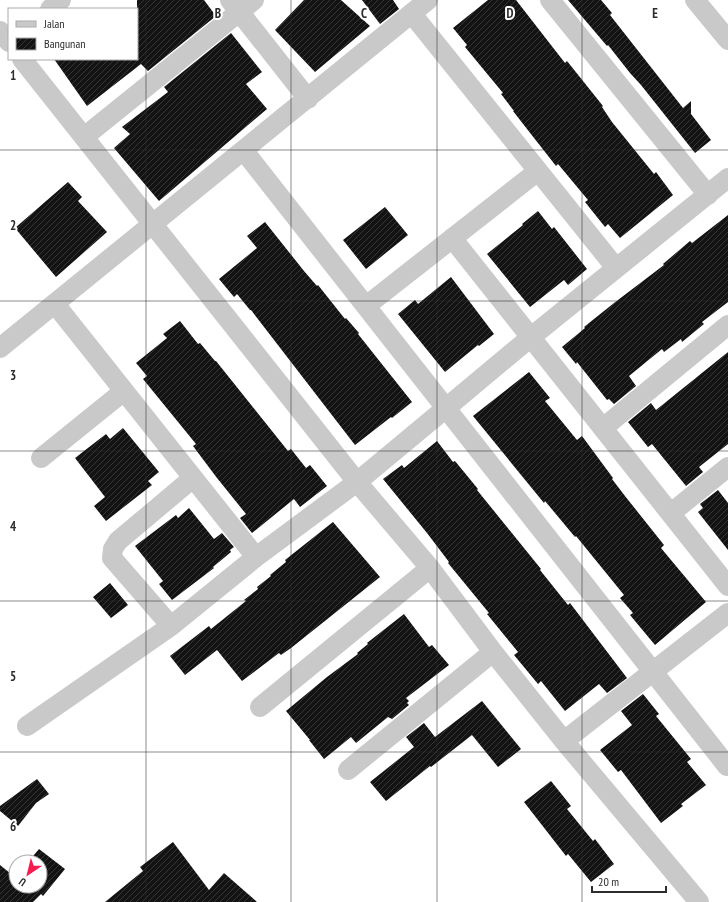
<svg xmlns="http://www.w3.org/2000/svg" width="728" height="902" font-family="'PT Sans Narrow',sans-serif">
  <defs>
    <pattern id="building-hatch" width="6" height="6" patternUnits="userSpaceOnUse"><rect width="6" height="6" fill="#131313"/><path d="M-1 1l2-2M0 6l6-6M5 7l2-2" fill="none" stroke="#363636"/></pattern>
  </defs>
  <rect width="100%" height="100%" fill="#fff"/>
  <path fill="url(#building-hatch)" d="M137 0H204L216 16 148 71 141 64 87 106 54 59H137Z
    M304 0H341L370 26 315 72 275 30Z
    M362 0H393L399 9 380 24Z
    M488 0H516L565 63 567 61 603 106 602 107 612 122 654 174 656 172 673 195 620 238 608 224 605 227 585 202 588 200 558 164 556 166 527 129 513 111H514L501 94 503 93 465 47 467 45 453 28Z
    M568 0H601L612 13 610 15 683 108 691 101V114L711 140 695 153 641 85 630 73 608 45 607 46Z
    M231 33 262 72 246 84 267 109 159 201 114 148 130 134 122 127 168 92 164 87Z
    M68 182 82 197 78 201 107 232 56 277 15 228Z
    M385 207 408 235 366 269 343 240Z
    M538 211 552 229 554 227 587 269 568 285 564 280 530 307 487 254 523 225 522 224Z
    M728 215V302L702 322 704 324 682 342 681 339 664 352 662 349 629 376 636 386 614 404 609 399 607 400 577 362 576 364 562 347 585 328 584 327 614 303 664 265 663 264 690 241 692 243Z
    M265 222 304 271 317 286 318 285 345 319 346 318 359 333 358 334 412 402 392 418 391 417 355 445 251 310H250L237 294 234 297 219 279 257 248 247 236Z
    M451 277 494 334 479 346 478 345 445 372 398 314 415 300 418 304Z
    M180 321 198 344 200 343 215 361H216L288 451 291 449 306 468 310 465 327 486 300 507 294 499 252 533 240 518 246 514 217 478 193 446 196 444 143 379 147 376 136 363 167 338 163 334Z
    M728 352V444L699 467 703 472 686 486 652 444 648 447 628 422 651 403 656 410Z
    M529 372 550 398 545 401 577 440 582 436 613 478 612 479 625 496 664 545 661 548 706 602 655 645 630 615 633 613 620 598 624 595 576 536 575 537 545 501 544 503 473 416Z
    M123 428 159 472 148 481 152 485 106 521 94 506 105 497 75 458 106 434 110 439Z
    M437 441 453 462 455 461 478 489 477 490 541 569 540 570 568 605 570 603 627 678 607 693 599 684 565 711 541 681 538 684 514 655 518 652 487 614 489 613 448 563 449 562 427 533 383 479 402 465 404 468Z
    M718 490 728 503V550L698 512 703 508 700 504Z
    M189 508 214 539 222 533 234 547 230 550 231 552 213 567 214 568 172 600 159 584 163 581 135 546 176 515 178 518Z
    M333 522 380 577 291 648 281 655 279 653 242 681 217 650 185 675 170 656 209 626 211 629 246 601 244 600 258 589 257 587 271 576 270 575 286 562 285 560Z
    M110 583 128 605 111 618 93 597Z
    M404 614 429 647 432 645 449 665 406 698 409 701 407 703 409 705 392 719 388 717 356 743 351 737 324 759 309 740H310L286 711 327 677 358 654 357 653 368 644 367 643Z
    M643 694 659 714 656 716 691 759 687 762 706 785 681 804 683 806 661 823 621 770 618 772 600 750 632 725 621 711Z
    M482 701 521 749 498 767 472 735 431 767 430 766 386 801 370 782 414 747 406 737 424 723 435 737Z
    M37 779 49 794 36 803 18 826 0 811V806Z
    M551 781 571 806 567 809 593 841 595 839 614 864 591 882 568 854 566 856 524 802Z
    M173 842 209 890 224 873 257 902H105L143 871 140 867Z
    M39 849 65 869 43 896 41 894 33 902H0V865L16 878V886H40V862H28Z"/>
  <g fill="none" stroke-linecap="round" stroke-linejoin="round">
    <path stroke="#c9c9c9" stroke-width="20" d="M230 0 308 99
      M550 0 708 195
      M695 0 728 40
      M50 9 61 0
      M412 14 616 268
      M0 31 9 42
      M22 59 357 482 430 568 493 652 564 741 699 902
      M84 137 254 0
      M244 151 727 766
      M452 238 728 586
      M55 304 256 557
      M366 306 538 171
      M0 348 428 0
      M603 428 728 325
      M41 458 124 391
      M671 513 728 467
      M171 626 112 558 113 549 118 541 193 478
      M260 707 430 568
      M27 726 171 626 256 557 357 482 446 408 531 337 728 178
      M564 741 728 613
      M348 770 493 652"/>
  </g>
  <path fill="none" stroke="#2c2c2c" stroke-width="1" stroke-opacity="0.55" d="M146 0V902M291 0V902M437 0V902M582 0V902M0 150H728M0 301H728M0 451H728M0 601H728M0 752H728"/>
  <g font-size="13" text-anchor="middle" font-weight="bold" fill="#2c2c2c" stroke="#fff" stroke-width="4" stroke-linejoin="round" paint-order="stroke">
    <text x="218" y="18">B</text>
    <text x="364" y="18">C</text>
    <text x="510" y="18">D</text>
    <text x="655" y="18">E</text>
    <text x="13" y="80">1</text>
    <text x="13" y="230">2</text>
    <text x="13" y="380">3</text>
    <text x="13" y="531">4</text>
    <text x="13" y="681">5</text>
    <text x="13" y="831">6</text>
  </g>
  <rect x="8" y="8" width="130" height="52" fill="#ffffff" stroke="#ababab"/>
  <rect x="16" y="21" width="20" height="6" fill="#c9c9c9" stroke="#ababab"/>
  <text x="44" y="28" font-size="12" fill="#2c2c2c">Jalan</text>
  <rect x="16" y="38" width="20" height="12" fill="url(#building-hatch)" stroke="#ababab"/>
  <text x="44" y="48" font-size="12" fill="#2c2c2c">Bangunan</text>
  <g transform="translate(28 874) rotate(215)"><circle r="19" fill="#ffffff" stroke="#ababab"/>
  <path d="M0-3L7 15L0 10L-7 15Z" fill="#f61c4f"/>
  <text y="-6" font-size="11" font-weight="bold" text-anchor="middle" fill="#2c2c2c">U</text>
  </g>
  <path d="M592 886v6h74v-6" fill="none" stroke="#2c2c2c" stroke-width="2"/>
  <text x="598" y="886" font-size="12" fill="#2c2c2c" stroke="#ffffff" stroke-width="3" paint-order="stroke">20 m</text>
</svg>
